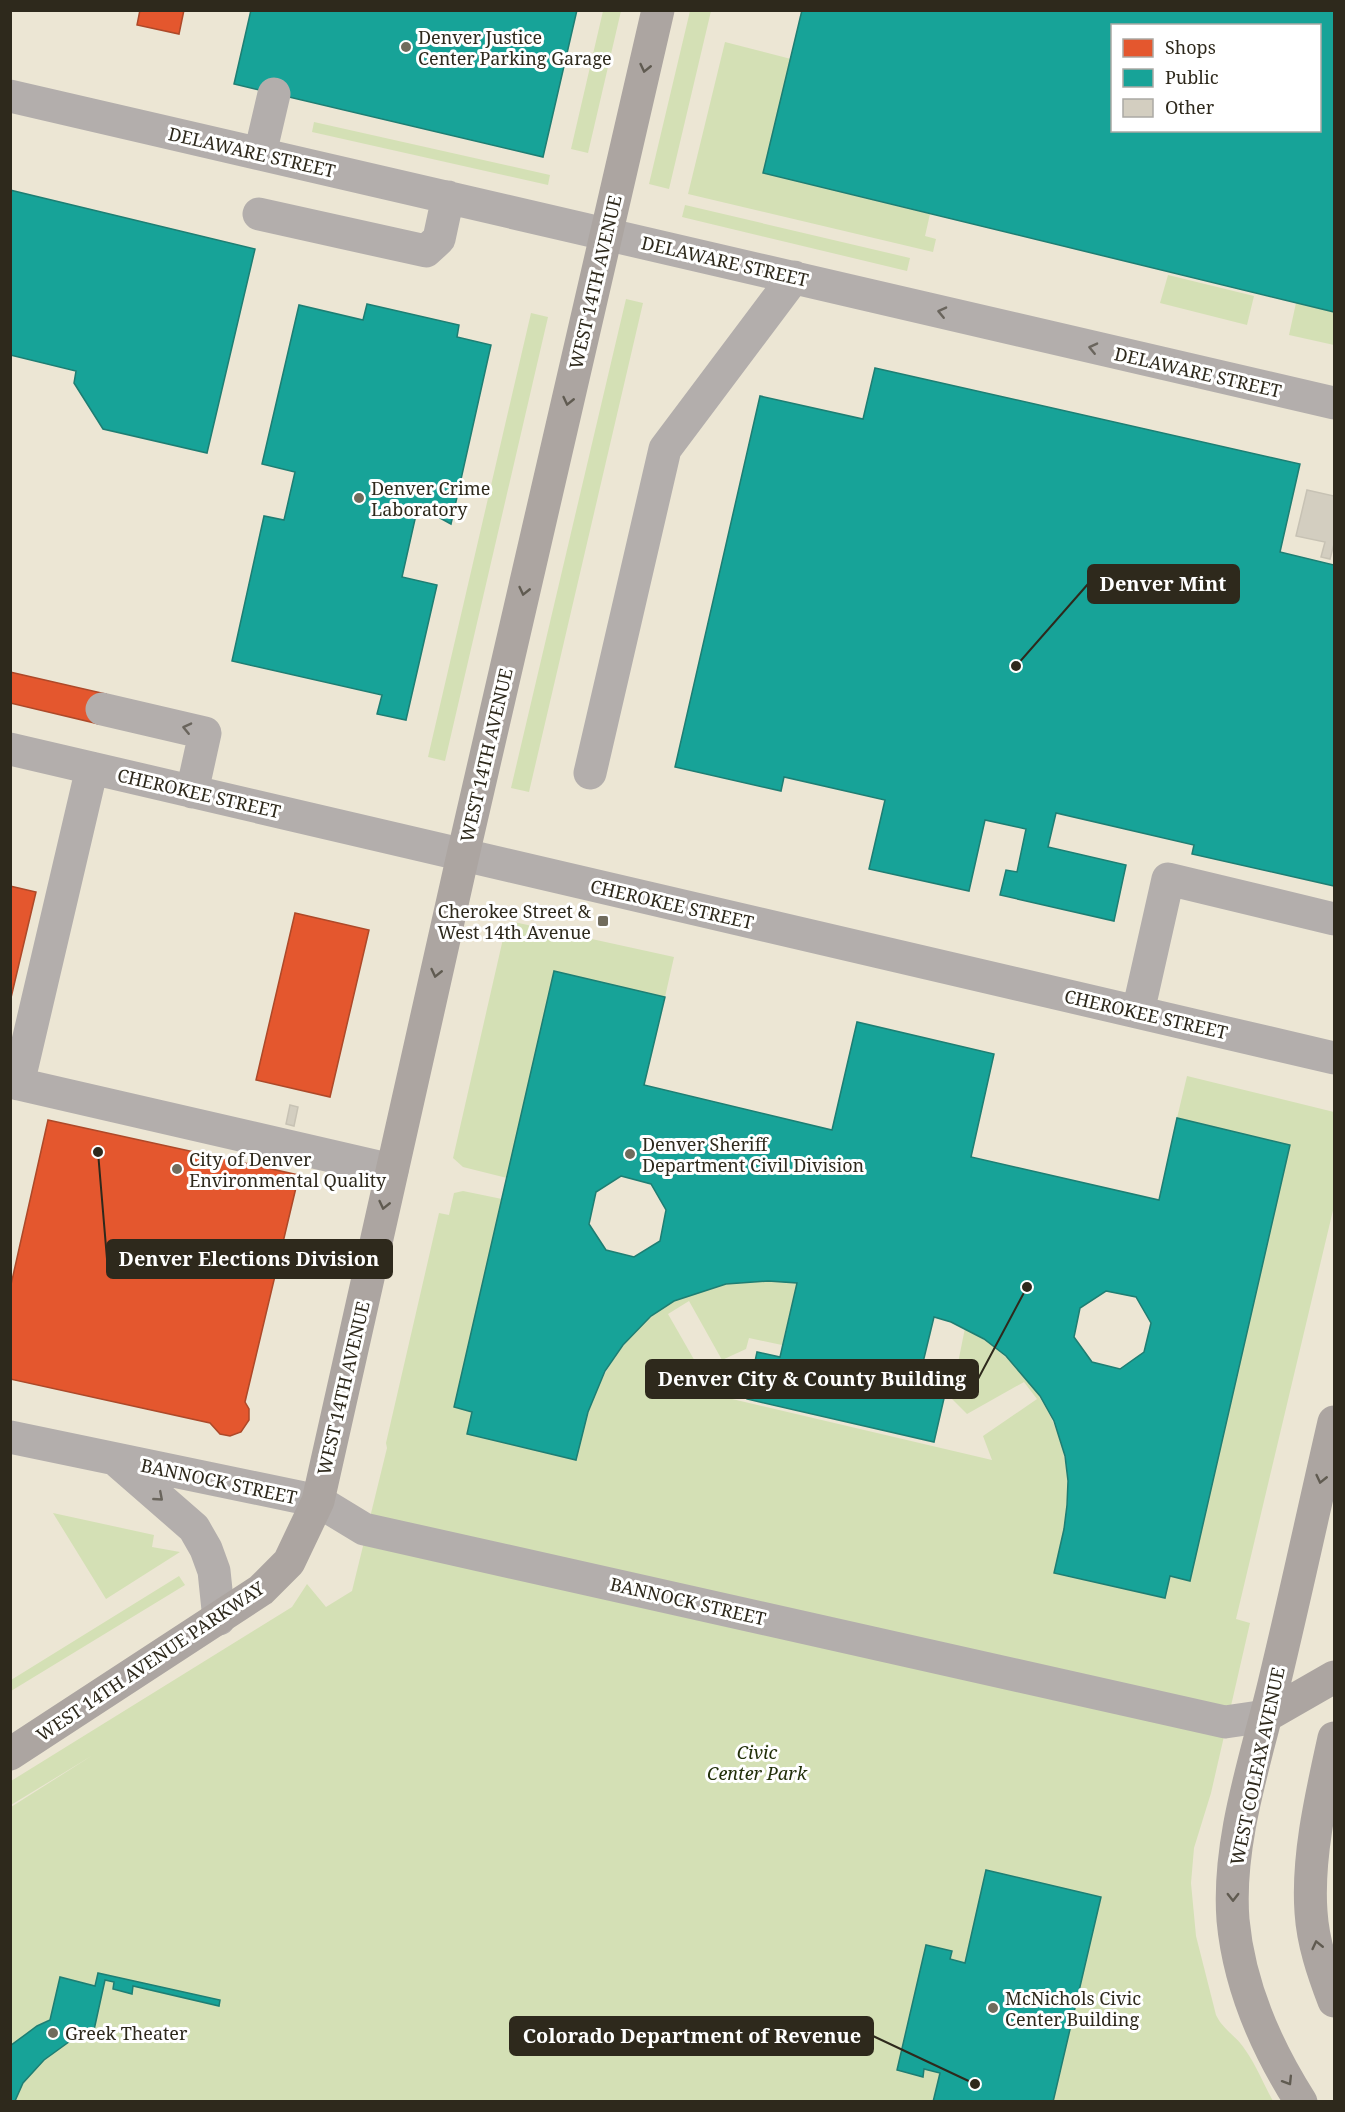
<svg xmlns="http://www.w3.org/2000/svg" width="1345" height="2112" font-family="'Noto Serif',serif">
  <rect width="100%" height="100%" fill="#ece6d4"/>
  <path fill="#d4e0b5" d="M603 11H621L588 153 571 149Z
    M690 11H711L669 189 649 184Z
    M725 42 791 59 763 173 930 214 925 236 936 239 933 252 688 194Z
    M314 122 550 175 548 185 312 132Z
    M685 205 910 258 907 271 682 217Z
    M1168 275 1254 296 1247 325 1160 303Z
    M626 299 643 303 529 792 511 788Z
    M1296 303 1334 312V345L1289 335Z
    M531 313 548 317 445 761 428 757Z
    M514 922 674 957 665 997 554 971 507 1178 463 1167 453 1158 505 930Z
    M1187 1076 1334 1112V1206L1236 1619 1250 1623 1211 1793 1194 1848 1191 1883 1196 1936 1216 2015C1223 2030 1238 2037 1246 2051 1257 2067 1264 2085 1273 2101H11V1807L93 1755 11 1805V1781L292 1607 307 1584 326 1607 352 1591 387 1448 386 1443 439 1213 449 1215 454 1193 463 1191 502 1199 454 1407 472 1412 467 1434 576 1460C580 1444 582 1426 588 1411 611 1348 658 1293 727 1283 750 1280 774 1281 797 1283L782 1345 749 1338 746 1349 722 1360 689 1301 668 1314 700 1370 681 1387 992 1460 983 1436 1037 1399 1024 1382 967 1414 951 1398 965 1328C1029 1363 1074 1431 1067 1506 1066 1528 1059 1551 1054 1573L1165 1598 1170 1576 1190 1580 1290 1145 1177 1118Z
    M53 1513 154 1535 152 1547 180 1552 106 1599Z
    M179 1576 185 1585 11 1691V1680Z"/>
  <path fill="#e4572e" stroke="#ad4929" stroke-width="1.5" d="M140 10H184L179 34 137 25Z
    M10 672 106 694 99 724 10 703Z
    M10 886 36 892 10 1002Z
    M295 913 369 930 330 1097 256 1080Z
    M48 1120 299 1175 245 1402 249 1409V1420L241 1432 230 1436 220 1434 210 1423 10 1379V1289Z"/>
  <path fill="#17a398" stroke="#1e7e73" stroke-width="1.5" fill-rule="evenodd" d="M251 10H577L543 157 234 84Z
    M802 10H1334V312L763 173ZM1112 26H1320V130H1112Z
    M10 190 255 249 207 453 103 429 74 383 76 371 10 355Z
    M367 304 459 325 457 337 491 345 451 524 418 506 402 577 437 585 406 720 377 714 382 695 232 661 264 516 284 520 295 472 262 464 299 305 363 320Z
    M875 368 1300 464 1280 552 1334 565V886L1192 854 1194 845 1056 813 1048 847 1126 865 1114 921 1000 895 1006 870 1017 872 1026 829 985 820 969 891 869 869 885 800 784 777 781 791 675 767 760 396 863 419Z
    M554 971 665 997 644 1085 832 1130 857 1022 994 1054 971 1157 1159 1200 1177 1118 1290 1145 1190 1581 1170 1576 1165 1598 1054 1573 1064 1529 1067 1505 1068 1481 1065 1456 1054 1421 1040 1396 1006 1356 984 1339 951 1322 934 1317 917 1387 945 1394 934 1442 747 1399 757 1352 780 1357 797 1283 768 1281 726 1284 674 1301 651 1316 623 1345 605 1371 588 1412 576 1460 467 1434 472 1412 454 1407ZM621 1176 651 1184 666 1210 660 1241 634 1257 606 1250 589 1224 596 1192ZM1106 1291 1136 1297 1151 1323 1144 1352 1120 1369 1092 1362 1074 1337 1080 1308Z
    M986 1870 1101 1897 1053 2102H933L940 2073 924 2069 923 2077 897 2070 926 1945 952 1951 950 1959 965 1963Z
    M98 1973 220 2000 219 2006 133 1986 132 1994 113 1989 114 1982 105 1980 94 2030 89 2029 73 2039 44 2060 23 2083 15 2101 18 2102H10V2046L37 2026 50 2020 60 1977 95 1986Z"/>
  <path fill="#d3cec0" stroke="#c7c2b4" stroke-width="1.5" d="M1307 490 1334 496V544L1330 559 1321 557 1325 542 1296 536Z
    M290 1105 298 1107 294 1126 286 1124Z"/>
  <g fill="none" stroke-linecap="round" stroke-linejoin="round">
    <path stroke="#b3aeac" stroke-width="33" d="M10 96 1334 403
      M260 154 274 94
      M259 214 426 251 439 239 448 197
      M102 709 205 733 192 792
      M10 749 1334 1058
      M590 773 665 449 794 277
      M1138 1012 1168 879 1334 919
      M10 1082 392 1170
      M18 1084 92 768
      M10 1437 318 1501 364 1529 1225 1722 1266 1716
      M116 1460 194 1528 206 1549 214 1571 219 1619"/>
    <path stroke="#aca5a1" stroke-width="33" d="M1266 1716 1334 1677
      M1334 1738C1322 1793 1307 1856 1311 1912 1313 1943 1323 1972 1334 2001
      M10 1754 261 1590 289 1562 318 1501 463 855 658 10
      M1301 2102C1266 2047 1239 1985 1233 1920 1227 1842 1256 1759 1274 1684 1295 1597 1314 1509 1334 1422"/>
  </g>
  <defs><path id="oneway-chevron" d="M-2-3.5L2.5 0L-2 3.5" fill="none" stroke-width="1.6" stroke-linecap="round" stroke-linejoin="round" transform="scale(1.5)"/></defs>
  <g stroke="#605b51">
    <use href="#oneway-chevron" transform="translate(645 68) rotate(103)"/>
    <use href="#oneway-chevron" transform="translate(568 401) rotate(103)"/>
    <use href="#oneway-chevron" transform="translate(524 591) rotate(103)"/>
    <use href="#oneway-chevron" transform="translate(436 973) rotate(103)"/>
    <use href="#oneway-chevron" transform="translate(384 1205) rotate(103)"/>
    <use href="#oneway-chevron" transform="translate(1321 1479) rotate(103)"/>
    <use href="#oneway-chevron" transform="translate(1233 1897) rotate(90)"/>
    <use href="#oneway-chevron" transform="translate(1317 1945) rotate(-103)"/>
    <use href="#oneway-chevron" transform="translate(1288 2081) rotate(58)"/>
  </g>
  <g stroke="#6a655d">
    <use href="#oneway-chevron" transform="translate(942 312) rotate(-167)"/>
    <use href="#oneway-chevron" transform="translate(1093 348) rotate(-167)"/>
    <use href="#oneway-chevron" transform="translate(187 728) rotate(-167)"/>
    <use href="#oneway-chevron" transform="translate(159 1497) rotate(41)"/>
  </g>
  <g fill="#706b5c" stroke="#fff" stroke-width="2">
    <circle cx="406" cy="47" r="6"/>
    <circle cx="359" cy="498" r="6"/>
    <rect x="597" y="915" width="12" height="12" rx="3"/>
    <circle cx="630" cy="1154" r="6"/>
    <circle cx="177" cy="1169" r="6"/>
    <circle cx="993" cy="2008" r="6"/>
    <circle cx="53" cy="2033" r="6"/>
  </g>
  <g text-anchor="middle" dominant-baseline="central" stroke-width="6" stroke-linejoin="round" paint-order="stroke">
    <g font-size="18" fill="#2e291c" stroke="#fff" text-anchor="start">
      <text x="418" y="37">Denver Justice<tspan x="418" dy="21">Center Parking Garage</tspan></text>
      <text x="371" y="488">Denver Crime<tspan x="371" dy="21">Laboratory</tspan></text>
      <text x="591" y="911" text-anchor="end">Cherokee Street &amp;<tspan x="591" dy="21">West 14th Avenue</tspan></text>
      <text x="642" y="1144">Denver Sheriff<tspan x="642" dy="21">Department Civil Division</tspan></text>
      <text x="189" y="1159">City of Denver<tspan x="189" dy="21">Environmental Quality</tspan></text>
      <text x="1005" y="1998">McNichols Civic<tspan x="1005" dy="21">Center Building</tspan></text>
      <text x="65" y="2033">Greek Theater</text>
    </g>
    <g font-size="18" fill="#2e291c" stroke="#fff">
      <text transform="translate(252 152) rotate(13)">DELAWARE STREET</text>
      <text transform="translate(725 261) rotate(13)">DELAWARE STREET</text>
      <text transform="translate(595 282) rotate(-77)">WEST 14TH AVENUE</text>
      <text transform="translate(1198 372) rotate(13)">DELAWARE STREET</text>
      <text transform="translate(486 755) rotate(-77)">WEST 14TH AVENUE</text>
      <text transform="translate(199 793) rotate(13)">CHEROKEE STREET</text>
      <text transform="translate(672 904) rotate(13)">CHEROKEE STREET</text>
      <text transform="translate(1146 1014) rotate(13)">CHEROKEE STREET</text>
      <text transform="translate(343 1388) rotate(-77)">WEST 14TH AVENUE</text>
      <text transform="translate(219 1481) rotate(12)">BANNOCK STREET</text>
      <text transform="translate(688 1601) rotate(13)">BANNOCK STREET</text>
      <text transform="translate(150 1661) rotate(-34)">WEST 14TH AVENUE PARKWAY</text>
      <text transform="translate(1257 1766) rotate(-78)">WEST COLFAX AVENUE</text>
    </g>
    <g font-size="18" font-style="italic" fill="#22300a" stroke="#fff">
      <text x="757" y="1752">Civic<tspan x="757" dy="21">Center Park</tspan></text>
    </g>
  </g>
  <path fill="none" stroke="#2e291c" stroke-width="2" d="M1016 666L1088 584M98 1152L107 1259M1027 1287L978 1379M975 2084L873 2036"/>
  <g fill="#2e291c" stroke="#fff" stroke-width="2">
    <circle cx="1016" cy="666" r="6"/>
    <circle cx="98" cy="1152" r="6"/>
    <circle cx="1027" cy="1287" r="6"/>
    <circle cx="975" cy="2084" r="6"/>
  </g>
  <g fill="#2e291c" stroke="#2e291c" stroke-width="2">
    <rect x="1088" y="565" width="151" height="38" rx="6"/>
    <rect x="107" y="1240" width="285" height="38" rx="6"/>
    <rect x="646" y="1360" width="332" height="38" rx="6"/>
    <rect x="510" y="2017" width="363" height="38" rx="6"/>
  </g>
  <g font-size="20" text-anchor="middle" font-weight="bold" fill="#fff">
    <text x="1163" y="591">Denver Mint</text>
    <text x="249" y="1266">Denver Elections Division</text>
    <text x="812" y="1386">Denver City &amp; County Building</text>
    <text x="692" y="2043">Colorado Department of Revenue</text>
  </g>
  <rect width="1345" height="2112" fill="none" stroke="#2e291c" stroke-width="24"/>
  <rect x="1111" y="24" width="210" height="108" fill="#ffffff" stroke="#aba9a4" stroke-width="1.5"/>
  <rect x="1123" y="39" width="30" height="18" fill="#e4572e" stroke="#aba9a4" stroke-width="1.5"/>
  <text x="1165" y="54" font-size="18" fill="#2e291c">Shops</text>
  <rect x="1123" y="69" width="30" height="18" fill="#17a398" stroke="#aba9a4" stroke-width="1.5"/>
  <text x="1165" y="84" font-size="18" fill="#2e291c">Public</text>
  <rect x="1123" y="99" width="30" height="18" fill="#d3cec0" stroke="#aba9a4" stroke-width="1.5"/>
  <text x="1165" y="114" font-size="18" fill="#2e291c">Other</text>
</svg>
